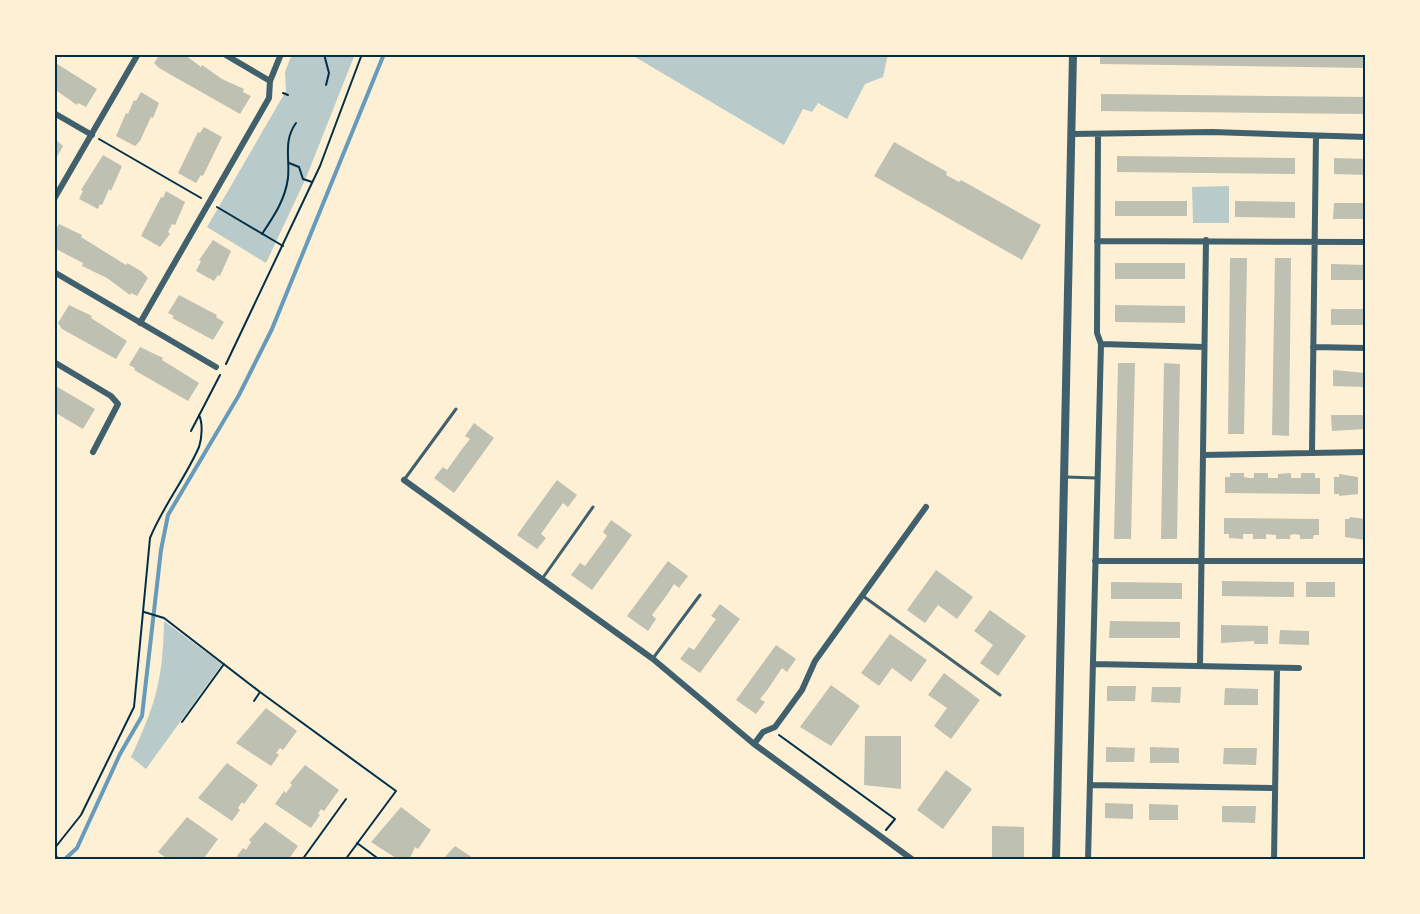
<svg xmlns="http://www.w3.org/2000/svg" width="1420" height="914" font-family="'Varela Round',sans-serif">
  <rect width="100%" height="100%" fill="#fdf0d5"/>
  <path fill="#b9caca" d="M292 54H355L306 178 266 263 207 227 286 91 285 72Z
    M630 54H888L883 77 865 84 847 119 818 103 812 112 803 109 784 145Z
    M1229 186V223H1193L1192 187Z
    M164 621 222 664 146 769 131 757C156 704 163 679 164 621Z"/>
  <g fill="none" stroke-linecap="round" stroke-linejoin="round">
    <path stroke="#669bbc" stroke-width="4" d="M64 860 77 848 120 754 142 716 161 550 168 515 239 395 272 329 384 54"/>
  </g>
  <path fill="#bec0b2" d="M160 54H184L201 67 202 65 222 79 244 89 243 92 251 96 240 114 159 68 154 63Z
    M1100 54H1366V68L1100 64Z
    M54 62 97 89 86 107 78 103 77 105 54 89Z
    M141 92 159 103 153 118 151 117 140 141 135 146 116 136 126 113 128 114 134 100 136 101Z
    M1101 94 1366 97V114L1101 111Z
    M204 127 222 137 203 176 201 175 196 183 178 173 198 132 200 133Z
    M54 138 63 146 54 162Z
    M894 142 947 172 946 175 959 182 961 180 1041 225 1022 260 874 176Z
    M103 155 122 166 111 191 109 189 102 205 100 204 98 209 79 199 83 191 81 190Z
    M1117 156 1295 158V174L1117 172Z
    M1334 158 1366 159V175L1334 174Z
    M166 191 185 202 175 225 172 224 168 232 170 234 160 247 141 236 161 197 163 198Z
    M1115 201H1187V216H1115Z
    M1235 201 1295 202V218L1235 217Z
    M1334 203H1366V219H1333Z
    M59 224 82 235 81 237 126 265 127 263 141 271 148 278 137 296 131 293 130 295 107 278 82 266 83 263 54 248V233Z
    M213 240 231 251 220 276 218 275 214 281 196 271 201 261 199 260Z
    M1230 258H1247L1244 434H1228Z
    M1275 258H1291L1289 436 1272 435Z
    M1115 263H1185V279H1115Z
    M1331 264 1366 265V280H1331Z
    M179 295 217 315 216 317 224 322 213 340 172 318 174 316 168 313Z
    M69 305 92 316 91 318 127 341 116 359 62 329 58 323Z
    M1115 305 1185 306V323L1115 322Z
    M1331 309H1366V325H1331Z
    M140 347 163 358 162 360 199 383 188 401 134 370 135 368 129 365Z
    M1118 363H1135L1131 539H1114Z
    M1164 363 1180 364 1177 539H1161Z
    M1333 370 1366 373V387L1333 386Z
    M54 385 95 409 83 429 54 412Z
    M1331 415H1366V429L1332 431Z
    M474 423 494 438 454 493 434 478 443 467 447 470 462 449 470 439 465 436Z
    M1230 473H1244V477L1249 478H1254V473H1268V478H1278V474L1291 473V478H1301V473H1315V478H1320V494L1225 493V477H1230Z
    M1339 474 1358 477V494L1339 496V494H1334V477H1339Z
    M557 480 577 495 568 507 563 503 548 524 541 534 546 538 537 549 517 535Z
    M1350 517 1366 519 1364 540 1345 537V519H1349Z
    M1224 518 1319 519V535H1314L1313 539H1300V535L1295 534 1290 535V539H1276V535L1266 534V539H1253V534H1243V539L1229 538V534H1224Z
    M611 520 632 535 592 590 571 575 580 563 585 566 607 536 603 532Z
    M668 561 688 576 679 588 674 584 667 595 652 615 656 619 648 631 627 616Z
    M936 570 973 597 957 619 938 605 925 623 907 610Z
    M1222 581 1294 582V597L1222 596Z
    M1111 582 1182 583V599H1111Z
    M1306 582H1335V597H1306Z
    M720 604 740 619 700 673 680 659 689 647 694 650 716 619 711 616Z
    M990 610 1026 636 998 676 980 663 993 645 974 631Z
    M1110 621 1180 622V638H1109Z
    M1221 625 1268 626V644H1254V641L1221 643Z
    M1280 630 1309 631V645L1279 644Z
    M890 634 927 660 911 682 892 668 879 686 861 673Z
    M776 645 796 659 787 672 782 668 768 689 760 699 765 702 756 714 736 700Z
    M944 673 980 700 951 739 934 726 947 708 928 695Z
    M831 685 860 706 831 746 800 727Z
    M1107 686H1136L1135 701H1107Z
    M1152 687H1181L1180 703 1151 702Z
    M1225 688 1258 689V705H1224Z
    M266 708 297 731 283 750 280 748 276 753 279 755 271 766 236 743Z
    M865 736H901V789L864 785Z
    M1106 747 1135 748 1134 762H1106Z
    M1150 747 1179 748V763H1150Z
    M1224 748H1257L1256 765 1223 764Z
    M227 763 258 785 244 804 242 802 238 808 240 810 232 821 198 798Z
    M305 765 339 790 324 811 321 809 318 814 320 815 311 828 275 804 284 791 286 793 292 785 290 783Z
    M946 770 972 789 943 829 917 810Z
    M1105 803 1133 804V819L1105 818Z
    M1149 804 1178 805V820H1149Z
    M1222 806H1256L1255 823 1222 822Z
    M401 807 431 830 418 849 415 847 409 860H399L371 842Z
    M187 817 218 839 204 858 173 860 166 858 158 852Z
    M265 822 298 846 288 860H234L243 848 246 850 251 842 249 840Z
    M992 826 1024 827V860H992Z
    M455 846 476 860H442Z"/>
  <g fill="none" stroke-linecap="round" stroke-linejoin="round">
    <path stroke="#003049" stroke-width="2" d="M324 54 329 73 326 85
      M283 93 288 95
      M99 139 201 198
      M289 163 299 167 303 179 312 182
      M217 207 283 246
      M262 234C274 216 285 200 288 178 290 158 283 141 296 123
      M226 364 320 166 362 54
      M191 431 220 375
      M144 612 164 618 260 692
      M254 701 260 692 396 791 345 860
      M182 722 224 664
      M779 735 895 819 886 830
      M357 843 380 860
      M54 849 81 815 134 707 150 538C163 506 185 479 199 447 202 438 203 423 199 415
      M54 851 58 860
      M302 860 346 799"/>
    <path stroke="#3f606c" stroke-width="3" d="M1066 477 1097 478
      M404 480 456 409
      M542 579 593 507
      M863 596 1000 695
      M654 657 700 595"/>
    <path stroke="#3f606c" stroke-width="6" d="M224 54 270 81
      M54 113 92 135
      M1071 134 1212 132 1366 137
      M54 199 138 54
      M1097 241 1366 242
      M54 272 216 367
      M140 323 269 98 270 81 281 54
      M1101 344 1204 347
      M1313 347 1366 348
      M54 362 111 396 118 404 93 452
      M1312 452 1316 136
      M1203 455 1366 452
      M404 480 653 659 754 744 913 860
      M1095 561H1363
      M1093 664 1299 668
      M1200 666 1206 240
      M754 744 763 732 775 727 802 690 815 661 926 507
      M1090 785 1275 788
      M1088 860 1101 344 1097 333 1098 134
      M1274 860 1277 668"/>
    <path stroke="#3f606c" stroke-width="8" d="M1056 860 1073 54"/>
  </g>
  <rect width="1420" height="914" fill="none" stroke="#fdf0d5" stroke-width="111"/>
  <rect x="56" y="56" width="1308" height="802" fill="none" stroke="#003049" stroke-width="2"/>
</svg>
